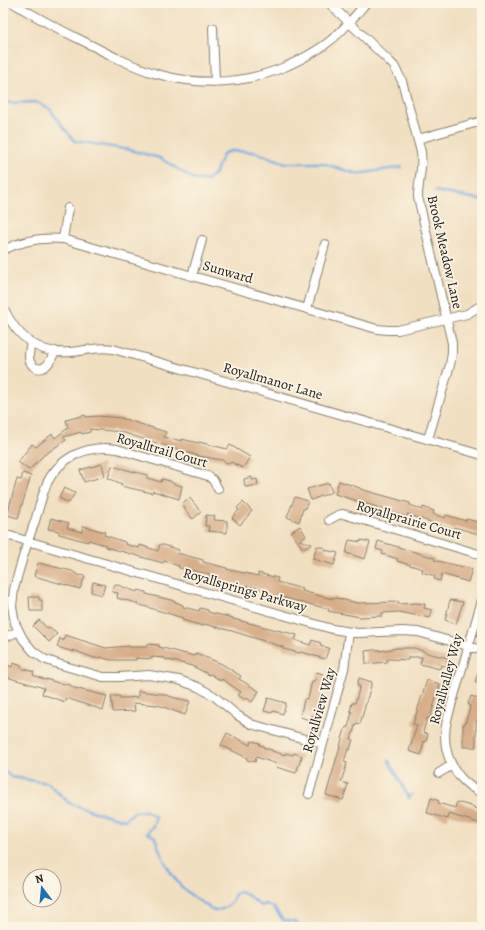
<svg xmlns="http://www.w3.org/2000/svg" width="485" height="930" font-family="Alegreya,serif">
  <rect width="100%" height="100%" fill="#fcf5e5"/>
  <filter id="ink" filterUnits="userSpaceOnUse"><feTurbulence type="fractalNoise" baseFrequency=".025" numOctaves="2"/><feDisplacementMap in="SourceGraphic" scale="8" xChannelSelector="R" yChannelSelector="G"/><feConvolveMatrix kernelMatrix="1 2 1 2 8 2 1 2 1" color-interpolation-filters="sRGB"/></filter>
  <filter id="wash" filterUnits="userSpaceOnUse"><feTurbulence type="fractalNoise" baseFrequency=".012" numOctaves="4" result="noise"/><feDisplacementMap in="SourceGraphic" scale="16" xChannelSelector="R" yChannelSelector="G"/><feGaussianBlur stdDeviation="0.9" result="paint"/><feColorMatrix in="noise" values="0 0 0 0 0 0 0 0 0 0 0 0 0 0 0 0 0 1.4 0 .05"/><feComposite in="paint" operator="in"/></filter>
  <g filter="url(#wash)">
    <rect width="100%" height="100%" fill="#f1dfc1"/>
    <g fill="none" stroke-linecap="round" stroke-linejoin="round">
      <path stroke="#75aae2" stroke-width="2.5" d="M3 100 10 103 36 102 50 109 63 127 75 141 130 150 160 158 195 180H207L215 173 224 153 231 151 254 152 286 163H322L357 174 402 167
        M435 191 482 200
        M389 761 409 798
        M3 770 11 777 48 783 69 803 95 812 125 820 134 812 146 811 156 817 153 826 147 833 155 837C160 853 169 873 181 886 190 896 203 903 214 911 225 909 232 906 235 894L239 892 246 894 261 906 266 904 274 908 283 920 295 922 301 927
        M409 797 413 794"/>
    </g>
    <g id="blocks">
      <path fill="#d8ae89" d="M85 415 86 417 98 416 121 418 166 432 164 437 182 441V439L198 443 199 442 227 449 230 445 250 457 243 468 231 462 229 464 222 460 199 456 157 443 149 441 122 432 90 429V432L82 434 81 432 63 437 66 440 44 455 29 470 18 462 32 444 36 447 52 434 55 438 68 428 66 420Z
        M102 464 105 476 84 482 80 470Z
        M112 466 147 475V478L161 482 162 479 170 481 174 484 182 486 179 499 153 491 152 493 121 486 122 484 108 478Z
        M23 473 31 476 18 518 7 515 17 479 21 480Z
        M252 477V480L257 479 258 485 245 487 244 479Z
        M339 481 360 488V489L410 503V505L423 510V507L431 510 434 511 433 514 445 518 446 515 466 521V519L478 522 482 521V535L454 527V529L436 524 407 514V517L396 514V513L335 494Z
        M329 483 332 492 311 500 307 489Z
        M64 488 75 493 69 503 59 498Z
        M189 497 201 512 193 519 185 510 186 509 182 504Z
        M295 497 308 501 305 509H303L299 522 287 517Z
        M243 502 252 511 240 525 232 518 239 510 237 508Z
        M206 515 215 516 214 520 227 521V533L208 531 209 526H205Z
        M51 518 69 523 67 528 82 532 83 526 105 532 104 535 125 542V544L139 548 140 545 158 551 160 544 179 550 177 553 203 560V562L227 568 226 569 258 576V573L278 578 277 582 303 589 302 591 332 599V597L357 603 399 602 398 604 416 603 425 604 424 608 432 610 430 618 399 612 382 613V616L360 617 328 611 329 609 265 593V590L248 586 240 585 209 577 210 574 179 568V566L164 561 163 563 106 547V545L88 540V542L59 534V531L48 529Z
        M300 526 306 536 299 540 312 544 303 549 291 532Z
        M349 540 361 542V540L370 542 365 559 346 553Z
        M378 541 435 558 434 560 450 564 472 569 468 582 442 574 440 581 434 579 435 576 422 572 423 569 397 561 398 559 382 554 383 551 376 549Z
        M317 546 325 548V550L338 553 334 565 313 559Z
        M38 563 72 571 78 575 85 576 80 589 34 576Z
        M93 582 105 585 102 595 91 592Z
        M115 584 137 592 138 590 146 592V594L171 600 183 605V607L199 611 200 608 208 610V612L233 618V619L297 635 295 640 310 645 312 640 321 643 320 646 329 648 325 659 301 652 300 653 283 649V647L232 631 204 624 203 626 182 620 183 618 137 604V603L117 598 118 593 112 592Z
        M29 597H39V600H42V611H30Z
        M450 600 463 602 456 624 445 620Z
        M39 620 47 628 49 627 57 634 49 642 33 626Z
        M65 635 106 648 129 646V647H147V644L159 645V647L194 656 196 653 222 664 241 676 239 679 259 691 252 702 247 698 245 700 238 695 241 692 222 679 221 681 211 674 210 675 192 666 165 659V658L152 657V659L136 658V660H111L99 657V658H94L73 650 74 652 57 647 60 638 63 641Z
        M397 648H415L430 654 449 658 446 666 441 665 440 669 420 664 422 657H408V660L390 659H387V662L366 664 365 651 373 650H380V651Z
        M3 663 12 667 13 663 22 666 21 668 34 672 33 675 46 680V679L61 684V683L70 685 74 688 107 696 103 710 66 698 65 702 42 694 44 688 3 676Z
        M481 663 482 664V683L475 682Z
        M317 672 326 675 316 711 314 716 312 715 310 720 300 717 304 700 306 698 308 699 312 681H314L316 679Z
        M359 678 372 682 360 724 356 723 351 739H353L350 750 348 749 344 762 347 763 341 782 348 784 343 800 326 795 343 736 346 727H348L352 712 350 711 352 703H355L360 686H357Z
        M427 680 440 684 430 718H427L423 732 428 734 426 742 424 741 421 755 409 751 417 725 413 724Z
        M138 691 163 694 175 698 190 701 185 715 158 705 134 703 135 711 113 712 111 696H120V698H126L138 697Z
        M471 696 480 699 479 702H482V710L479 722 476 721V747H463V724H465L469 711 470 705 468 704Z
        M268 698 286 703 283 714 273 711 272 713 264 711Z
        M227 733 250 745 251 741 260 743 259 745 264 746V748L272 750V751L285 755V753L293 755 294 753 302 756 296 773 276 767 277 764 256 757 255 762 247 760V758L221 745Z
        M431 798 439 801 438 803 455 808 457 802 474 807V808L482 811V824L449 814 448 819 427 813Z"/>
    </g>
  </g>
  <g filter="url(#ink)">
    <use href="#blocks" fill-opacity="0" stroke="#867e6e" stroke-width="1"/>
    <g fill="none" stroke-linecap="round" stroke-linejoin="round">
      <g stroke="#867e6e" stroke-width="10">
        <path id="minor" d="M13 3C36 17 60 30 85 42 108 54 131 66 157 74 200 86 245 84 287 66 302 59 318 51 331 40 344 30 355 16 366 3
          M329 3 387 59 394 66 402 81 421 152C423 168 418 182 418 197L452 343V353L450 365 428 439
          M213 28 215 82
          M418 139 482 121
          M63 239 68 208
          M3 250C23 240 42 237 63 239L377 329 388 330H398L467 314 482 305
          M192 276 202 240
          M3 307C16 335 37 355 70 352 86 351 96 346 113 349L482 455
          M307 309 325 244
          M31 343C30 347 29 352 29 356 29 366 39 373 47 365 50 362 53 356 55 351
          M218 489 213 480 208 476 117 449C88 444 60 457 47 483 42 495 39 508 35 521 27 543 20 566 14 589L12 606 15 623 23 639 33 651 44 659 58 664 103 677H120L149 675 179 680 198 687 214 696 237 715 251 724 323 744
          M329 520 338 515 343 514 482 555
          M3 534 332 629 358 633 403 631 418 632 482 650
          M482 600 447 720C440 750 453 780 482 793
          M8 636 19 631
          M439 773 452 765
          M309 794 344 669 349 632"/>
      </g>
      <use href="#minor" stroke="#fff" stroke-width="8"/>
    </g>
  </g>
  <g text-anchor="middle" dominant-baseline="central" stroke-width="3.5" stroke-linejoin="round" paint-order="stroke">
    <g font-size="14" fill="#1c1c1c" stroke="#fcf5e5">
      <text transform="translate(445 252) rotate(77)">Brook Meadow Lane</text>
      <text transform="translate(228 272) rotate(16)">Sunward</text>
      <text transform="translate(273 381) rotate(16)">Royallmanor Lane</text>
      <text transform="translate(162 450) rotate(16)">Royalltrail Court</text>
      <text transform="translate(409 520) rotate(16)">Royallprairie Court</text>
      <text transform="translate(245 590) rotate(16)">Royallsprings Parkway</text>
      <text transform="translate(446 679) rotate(-75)">Royallvalley Way</text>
      <text transform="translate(319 710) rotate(-74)">Royallview Way</text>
    </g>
  </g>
  <rect width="485" height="930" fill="none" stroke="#fcf5e5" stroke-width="16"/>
  <g transform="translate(42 888) rotate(344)"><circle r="19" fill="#fcf5e5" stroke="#a29e95"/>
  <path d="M0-3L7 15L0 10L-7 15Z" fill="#1f6fb2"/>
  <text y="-6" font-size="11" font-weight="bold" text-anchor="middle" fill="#1c1c1c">N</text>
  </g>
</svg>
